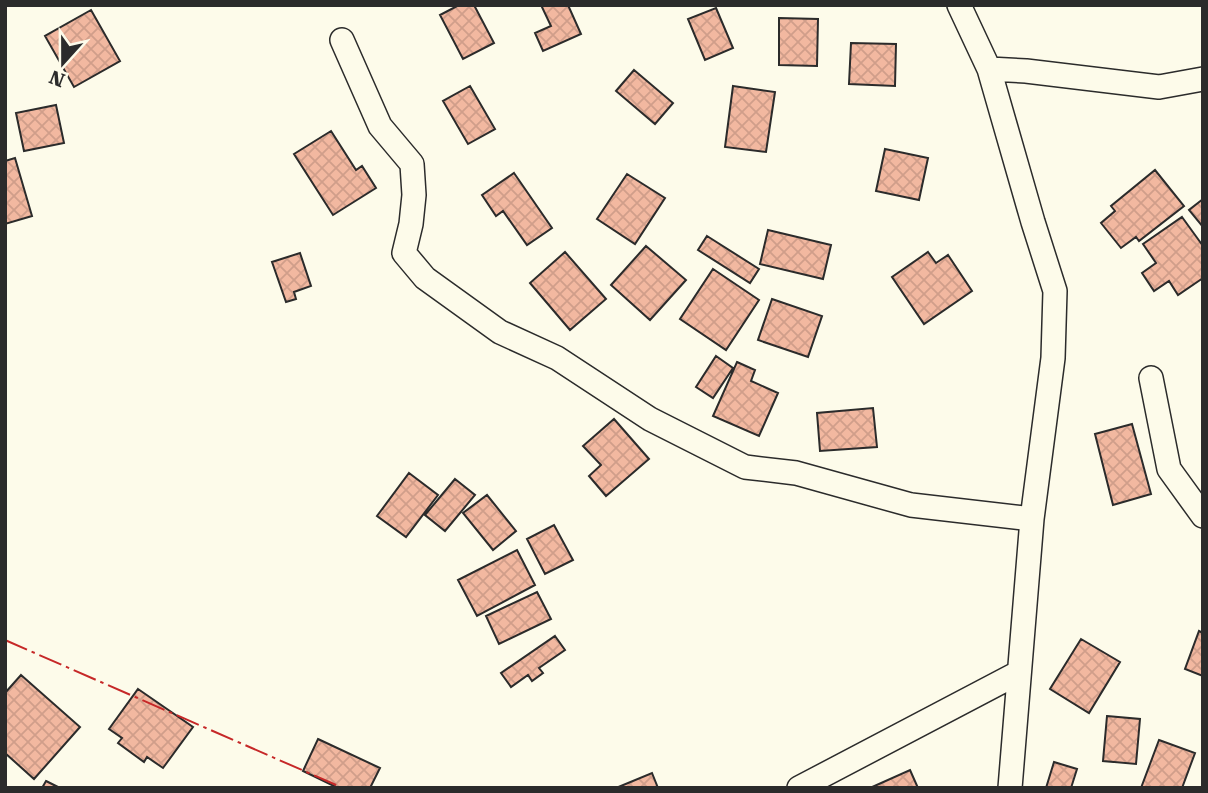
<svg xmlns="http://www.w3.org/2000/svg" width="1208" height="793" font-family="'Roboto Serif',serif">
  <defs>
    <pattern id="building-cross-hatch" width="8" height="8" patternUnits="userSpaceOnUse" patternTransform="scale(1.75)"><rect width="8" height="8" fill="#f2b8a0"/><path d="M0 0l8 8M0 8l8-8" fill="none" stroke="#d09e8a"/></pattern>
  </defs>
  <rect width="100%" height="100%" fill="#fdfbea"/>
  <path fill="url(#building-cross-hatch)" stroke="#2b2b2b" stroke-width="2" d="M459 5H474L494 43 463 59 440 15Z
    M541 5H568L581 34 543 51 535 33 551 26Z
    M716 8 733 48 705 60 688 19Z
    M91 10 120 61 74 87 45 36Z
    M779 18 818 19 817 66 779 65Z
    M851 43 896 44 895 86 849 84Z
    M634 70 673 103 655 124 616 91Z
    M470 86 495 129 468 144 443 101Z
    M733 86 775 92 766 152 725 147Z
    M56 105 64 143 24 151 16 113Z
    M331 131 356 170 362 166 376 188 333 215 294 154Z
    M885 149 928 158 919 200 876 191Z
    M15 158 32 216 5 224V161Z
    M1155 170 1184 206 1139 241 1136 237 1121 248 1101 223 1115 211 1111 206Z
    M514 173 552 228 527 245 503 211 496 216 482 195Z
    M627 174 665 198 635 244 597 219Z
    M1203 199V227L1189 210Z
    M1182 217 1203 246V278L1178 295 1169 281 1154 291 1142 273 1156 263 1143 244Z
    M768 230 831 245 823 279 760 264Z
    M707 236 759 269 750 283 698 250Z
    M646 246 686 280 650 320 611 285Z
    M565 252 606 299 570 330 530 283Z
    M928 252 936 263 948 255 972 291 924 324 892 277Z
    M300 253 311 286 294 292 296 299 286 302 272 262Z
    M713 269 759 300 726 350 680 319Z
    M772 299 822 316 808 357 758 340Z
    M716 356 733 368 713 398 696 387Z
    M737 362 755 370 751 381 778 393 759 436 713 416Z
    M873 408 877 447 820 451 817 413Z
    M614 419 649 459 606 496 589 476 601 465 583 446Z
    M1132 424 1151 494 1113 505 1095 434Z
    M409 473 438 495 406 537 377 516Z
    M455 479 475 495 445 531 425 515Z
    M487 495 516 531 493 550 463 513Z
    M554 525 573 560 545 574 527 539Z
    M517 550 535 585 477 616 458 580Z
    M537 592 551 619 499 644 486 616Z
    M1199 631 1203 633V676L1185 669Z
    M555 636 565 650 539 668 543 673 532 681 528 675 511 687 501 673Z
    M1081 639 1120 662 1089 713 1050 689Z
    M21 675 80 727 34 779 5 753V693Z
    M138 689 193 727 163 768 147 757 144 762 118 743 122 738 109 729Z
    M1107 716 1140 719 1136 764 1103 761Z
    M318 739 380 768 370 788H338L303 771Z
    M1159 740 1195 753 1182 788H1141Z
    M1054 762 1077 769 1071 788H1046Z
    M910 770 918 788H870Z
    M652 773 658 788H616Z
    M46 781 60 788H42Z"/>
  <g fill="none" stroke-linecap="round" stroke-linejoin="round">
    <g stroke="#2b2b2b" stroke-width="26">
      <path id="minor" d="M959 5 989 69 1033 222 1055 291 1053 358 1032 519 1010 788
        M342 40 380 126 412 164 414 195 411 224 404 253 425 278 500 332 557 358 650 419 745 467 796 473 911 505 1032 519
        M989 69 1026 71 1159 87 1203 79
        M1151 378 1169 469 1203 516
        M799 788 1018 673"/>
    </g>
    <use href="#minor" stroke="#fdfbea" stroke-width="23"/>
    <path stroke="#c62828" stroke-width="2" stroke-dasharray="24 5 3.5 5" stroke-linecap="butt" d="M5 640 343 788"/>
  </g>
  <rect width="1208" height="793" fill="none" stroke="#2b2b2b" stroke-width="14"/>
  <g transform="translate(63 63) rotate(201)" stroke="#fdfbea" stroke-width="5" paint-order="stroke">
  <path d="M0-5L12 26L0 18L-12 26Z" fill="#2b2b2b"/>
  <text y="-10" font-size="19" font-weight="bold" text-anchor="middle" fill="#2b2b2b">N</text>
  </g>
</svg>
